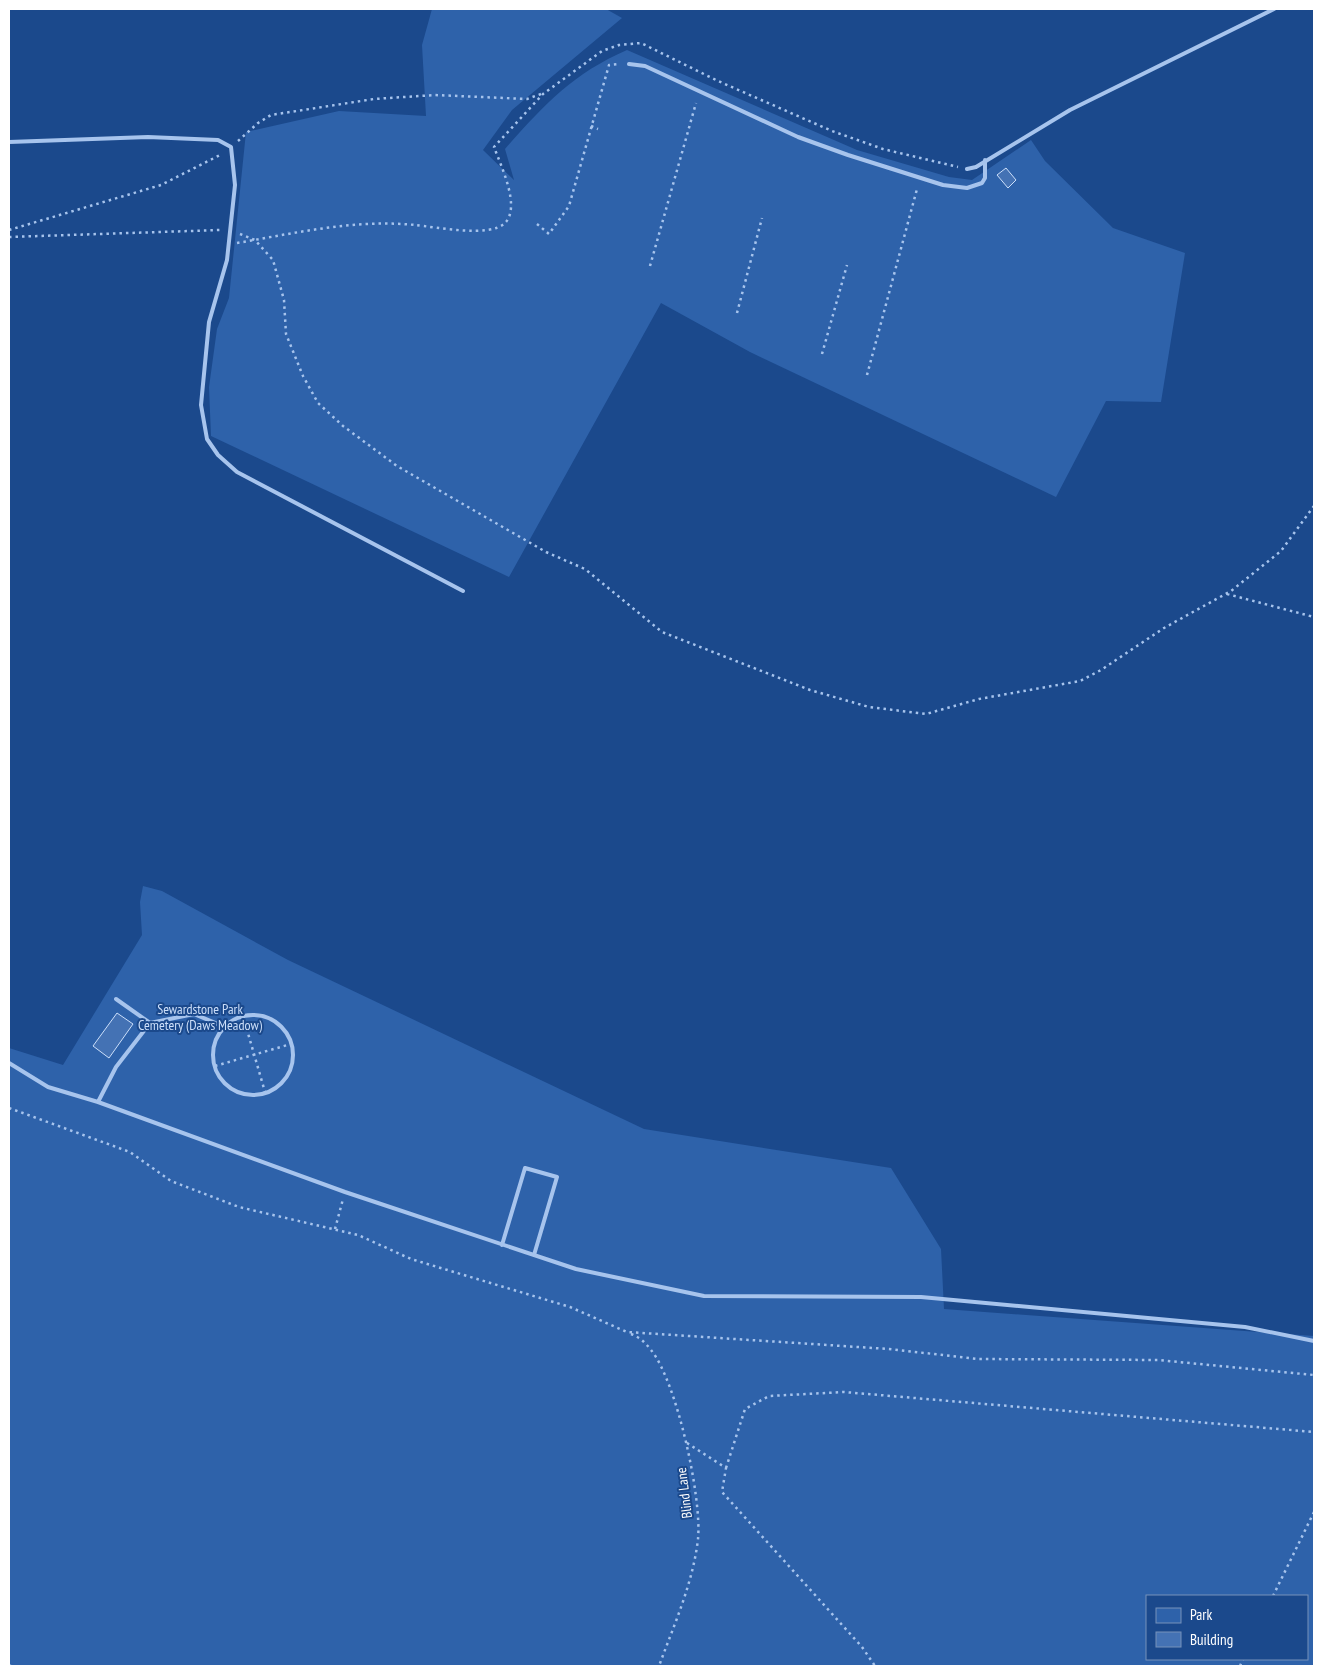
<svg xmlns="http://www.w3.org/2000/svg" width="1323" height="1675" font-family="'PT Sans Narrow',sans-serif">
  <rect width="100%" height="100%" fill="#1b498c"/>
  <path fill="#2e62aa" fill-rule="evenodd" d="M432 9H606L622 18 512 110 483 150 514 180 505 149C544 105 572 74 627 50L857 150 949 177 972 180 1031 140 1045 161 1113 228 1185 253 1161 402 1106 401 1056 497 750 352 661 303 509 577 211 436 209 387 217 329 229 298 246 132 339 111 426 116 422 45Z
    M143 886 162 891 288 960 644 1129 891 1168 941 1249 944 1309 1314 1336V1666H9V1048L63 1065 142 935 140 902ZM1147 1596H1307V1659H1147Z"/>
  <path fill="#4472b4" stroke="#ccdffa" d="M1006 168 1016 180 1008 188 997 175Z
    M117 1013 133 1024 109 1058 93 1046Z"/>
  <g fill="none" stroke-linecap="round" stroke-linejoin="round">
    <path stroke="#a7c4ed" stroke-width="2.5" stroke-dasharray="2.5 4" stroke-linecap="butt" d="M591 126 598 129
      M238 141 258 123 271 115 374 99 435 95 527 99 541 94
      M537 224 549 234 569 206 609 65 620 64
      M9 230 161 185 222 154
      M240 234 255 240 273 260 284 300 286 334 303 376 318 403 343 426 397 466 546 552 585 569 662 632 810 690 869 707 926 714 979 699 1080 681 1101 670 1164 628 1231 591 1281 551 1314 506
      M9 237 220 230
      M237 243C296 233 355 219 415 225 436 227 490 238 505 223 521 207 501 166 494 147L543 94 602 51 619 45 641 43 718 81 832 131 883 149 958 167
      M650 266 696 103
      M737 313 762 218
      M822 354 847 265
      M867 375 917 189
      M1227 594 1314 617
      M243 1016 265 1092
      M215 1066 291 1044
      M9 1108 130 1152 171 1181 239 1207 358 1235 411 1259 570 1307 627 1332 889 1349 978 1359 1158 1360 1314 1375
      M335 1229 343 1199
      M631 1334C639 1337 645 1342 651 1350 677 1382 702 1498 698 1539 693 1583 674 1625 659 1666
      M687 1443 726 1468 722 1492 862 1647 875 1666
      M726 1468 745 1409 769 1396 844 1392 1314 1432
      M1273 1596 1314 1512
      M9 1665 11 1666
      M1240 1666 1243 1659"/>
    <path stroke="#a7c4ed" stroke-width="4" d="M629 64 645 66 798 137 848 155 943 185 967 188 982 183 985 178V160
      M9 142 148 137 218 140 231 147 235 185 227 260 209 322 201 405 207 439 218 455 237 472 463 591
      M967 169 976 167 1070 110 1274 9
      M116 999 150 1023
      M213 1055a40 40 0 1 1 80 0a40 40 0 1 1-80 0Z
      M9 1063 48 1087 98 1102 345 1192 576 1269 704 1296 921 1297 1245 1327 1314 1341
      M98 1102 116 1067 150 1023 194 1014 225 1027
      M502 1245 525 1168 557 1177 534 1255"/>
  </g>
  <g text-anchor="middle" dominant-baseline="central" stroke-width="4" stroke-linejoin="round" paint-order="stroke">
    <g font-size="14" fill="#ccdffa" stroke="#1b498c">
      <text x="200" y="1009">Sewardstone Park<tspan x="200" dy="16">Cemetery (Daws Meadow)</tspan></text>
    </g>
    <g font-size="14" fill="#fff" stroke="#1b498c">
      <text transform="translate(684 1493) rotate(-97)">Blind Lane</text>
    </g>
  </g>
  <rect width="1323" height="1675" fill="none" stroke="#ffffff" stroke-width="20"/>
  <rect x="1146" y="1595" width="162" height="65" fill="#1b498c" stroke="#7692ba"/>
  <rect x="1156" y="1608" width="25" height="15" fill="#2e62aa" stroke="#7692ba"/>
  <text x="1190" y="1620" font-size="15" fill="#ffffff">Park</text>
  <rect x="1156" y="1632" width="25" height="15" fill="#4472b4" stroke="#7692ba"/>
  <text x="1190" y="1645" font-size="15" fill="#ffffff">Building</text>
</svg>
